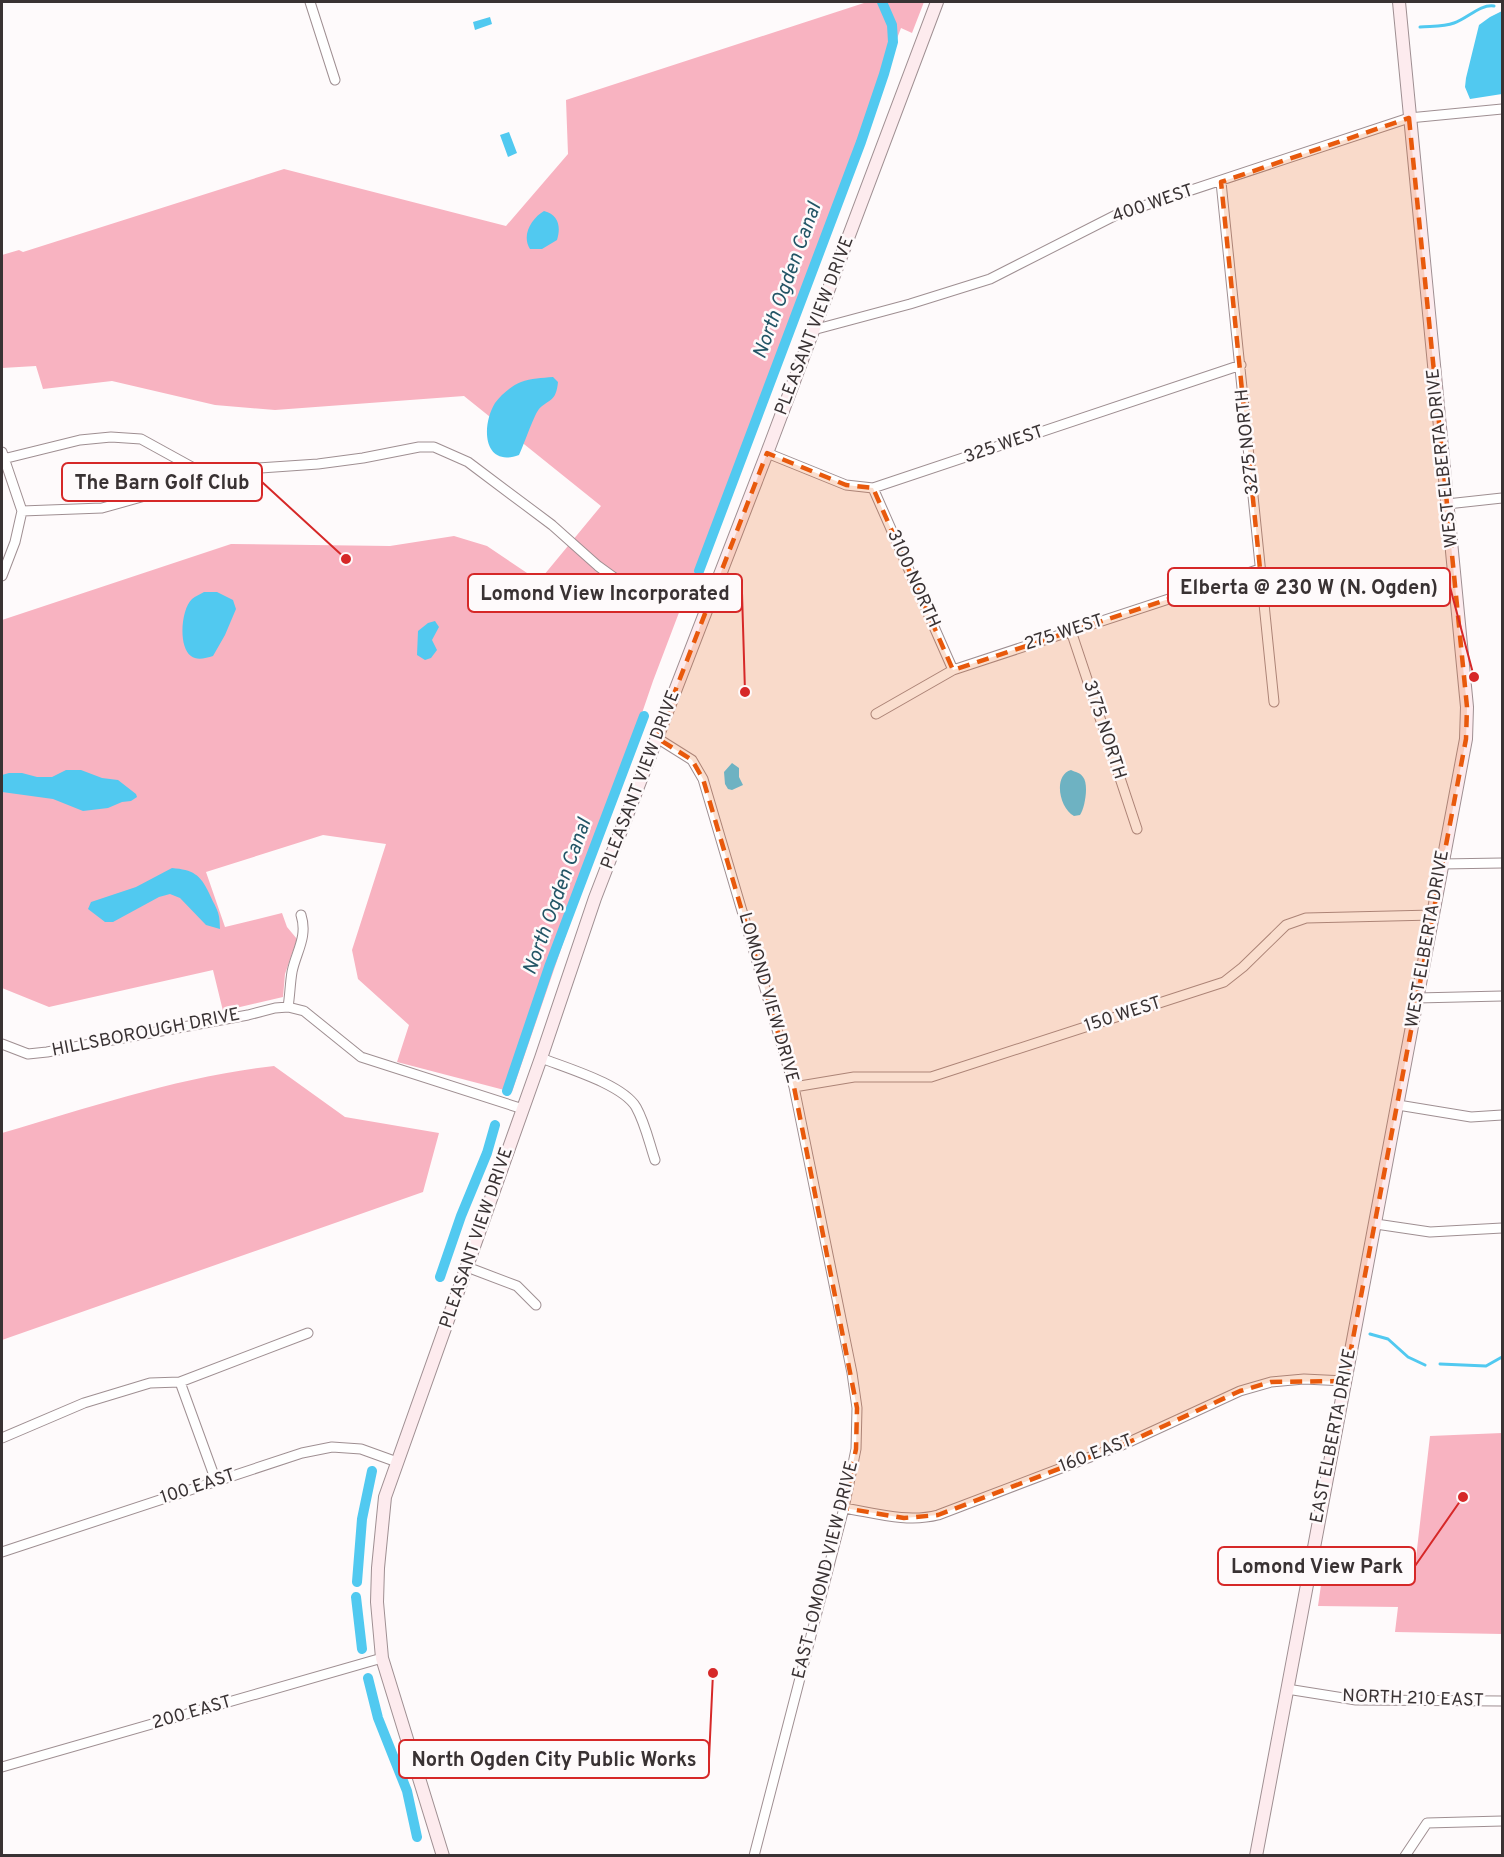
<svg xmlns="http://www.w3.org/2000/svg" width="1504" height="1857" font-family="Overpass,sans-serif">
  <rect width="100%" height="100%" fill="#fefafb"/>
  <path fill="#f8b3c1" d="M867 2H924L912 33 901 28 653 681 512 1092 397 1062 409 1025 358 979 352 950 386 844 323 835 206 872 225 927 282 913 287 927 297 939 285 974 283 997 223 1011 213 970 49 1007 2 988V620L231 544 390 546 454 536 487 546 539 581 601 506 464 396 275 410 215 405 112 381 43 389 36 366 2 368V255L19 250 23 252 284 169 506 226 568 154 566 100Z
    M274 1066 345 1117 439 1133 423 1192 2 1340V1133C91 1107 182 1076 274 1066Z
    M1502 1433V1634L1395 1632 1398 1607 1318 1606 1325 1557 1407 1560 1412 1568 1416 1558 1430 1436Z"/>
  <path fill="#51c9f0" d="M1502 11V94L1470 99 1465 87 1466 78 1479 25 1490 17Z
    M490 17 492 24 475 30 473 22Z
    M509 132 517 153 508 157 500 135Z
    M544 211C559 215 561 227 557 240L542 249H530C521 235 532 218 544 211Z
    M553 377 558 382C556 402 550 398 539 409 533 417 524 445 519 455 483 468 481 426 495 403 501 395 511 386 521 382 531 378 542 378 553 377Z
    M204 592H217L233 600 236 609 225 635 213 656C206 658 197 661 191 656 178 647 181 609 192 599 195 596 201 594 204 592Z
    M435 621 439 627 432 640 437 650 431 658 425 660 417 655 418 631 428 623Z
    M732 763 739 768V777L743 785 732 790 728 789 725 784 724 772Z
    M66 770H81L102 778 118 780 136 794 137 797 131 801 122 802 108 808 83 811 53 799 2 792V775L9 773H22L37 777H52Z
    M1071 770C1075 772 1081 773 1083 777 1089 784 1085 808 1080 815L1074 816C1059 808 1053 775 1071 770Z
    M172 868C193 870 200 874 209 893 216 909 220 910 220 929L206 925 180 898 170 894 159 897 113 922H105L88 909 91 902 136 887Z"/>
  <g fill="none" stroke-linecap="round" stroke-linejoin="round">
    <path stroke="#51c9f0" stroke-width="3" d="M1420 27C1431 26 1444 27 1454 23 1467 19 1480 4 1494 6
      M1370 1334 1388 1339 1408 1357 1425 1365
      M1440 1364 1486 1366 1502 1357"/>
    <path stroke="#51c9f0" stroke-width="10" d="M699 571 861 142 884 74 893 42 892 25 882 2
      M507 1091 549 967 644 716
      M440 1277 461 1216 487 1153 495 1125
      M357 1582 362 1519 372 1471
      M356 1597 362 1649
      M368 1678 378 1718 407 1791 417 1837"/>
    <g stroke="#9f8f92" stroke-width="11">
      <path id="street" d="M310 2 335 80
        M1221 182 1274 702
        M813 330 910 304 990 279 1116 215 1409 118 1502 109
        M2 452 22 511 15 542 2 576
        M767 453 846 485 873 488 1241 365
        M3 459 80 440 111 437 141 439 201 472 318 464 363 458 419 447H434L468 462 552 525 598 566 627 587C655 581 685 589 710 599
        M873 488 953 670
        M1447 504 1502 498
        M22 511 102 508 184 485 201 472
        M1071 631 1137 829
        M876 714 953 670 1260 569
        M657 738 692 760 703 779 794 1087 852 1373 857 1408 856 1449 844 1508 754 1856
        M1441 864 1502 863
        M1417 998 1502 996
        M288 1007C290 995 290 984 292 972 296 952 308 937 301 915
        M2 1044 28 1054 47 1052 248 1015 275 1008 288 1007 304 1011 361 1057 523 1109
        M541 1058C566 1068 622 1084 636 1107 645 1123 649 1142 655 1160
        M794 1087 854 1077H931L1224 982 1243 967 1286 925 1306 918 1433 915
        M1398 1105 1471 1117 1502 1115
        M1376 1224 1430 1232 1502 1228
        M467 1267 517 1286 536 1305
        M180 1382 216 1481
        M2 1438 84 1403 150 1383 180 1382 308 1333
        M844 1508C875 1513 907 1523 938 1515L1127 1443 1240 1391 1271 1382 1304 1379 1345 1381
        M2 1552 302 1453 332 1447 361 1449 397 1462
        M1287 1689 1356 1700 1502 1701
        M2 1767 382 1658
        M1405 1856 1427 1823 1502 1821"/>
    </g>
    <g stroke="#9f8f92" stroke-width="14">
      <path id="secondary" d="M443 1856 382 1658 377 1602 378 1568 385 1497 541 1058 595 898 767 453 937 2
        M1256 1856 1466 739 1467 707 1399 2"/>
    </g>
    <use href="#street" stroke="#fff" stroke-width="9"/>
    <use href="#secondary" stroke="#fdebee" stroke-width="12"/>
  </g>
  <path fill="#e8590c" fill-opacity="0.2" stroke="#e8590c" stroke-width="4.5" stroke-dasharray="12 8" stroke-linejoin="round" d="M1409 118 1467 707 1466 739 1345 1381 1271 1382 1240 1391 1127 1443 938 1515 904 1518 844 1508 856 1449 857 1408 794 1087 703 779 692 760 657 738 767 453 846 485 873 488 953 670 1260 569 1221 182Z"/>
  <g text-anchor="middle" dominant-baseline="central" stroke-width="5" stroke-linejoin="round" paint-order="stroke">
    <g font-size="18" fill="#393233" stroke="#fefafb">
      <text transform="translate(1153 204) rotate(-19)">400 WEST</text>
      <text transform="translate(815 326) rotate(-69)">PLEASANT VIEW DRIVE</text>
      <text transform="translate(1248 442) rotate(-96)">3275 NORTH</text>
      <text transform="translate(1004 445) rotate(-19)">325 WEST</text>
      <text transform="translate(1443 458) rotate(-96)">WEST ELBERTA DRIVE</text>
      <text transform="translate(913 579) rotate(66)">3100 NORTH</text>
      <text transform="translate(1064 633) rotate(-18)">275 WEST</text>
      <text transform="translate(1104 730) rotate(72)">3175 NORTH</text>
      <text transform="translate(641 780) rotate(-69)">PLEASANT VIEW DRIVE</text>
      <text transform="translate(1428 939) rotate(-80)">WEST ELBERTA DRIVE</text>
      <text transform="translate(768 998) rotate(74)">LOMOND VIEW DRIVE</text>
      <text transform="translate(1123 1015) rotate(-18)">150 WEST</text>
      <text transform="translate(146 1033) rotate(-11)">HILLSBOROUGH DRIVE</text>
      <text transform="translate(477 1238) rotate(-71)">PLEASANT VIEW DRIVE</text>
      <text transform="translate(1334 1436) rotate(-79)">EAST ELBERTA DRIVE</text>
      <text transform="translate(1096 1454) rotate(-21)">160 EAST</text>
      <text transform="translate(198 1487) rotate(-18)">100 EAST</text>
      <text transform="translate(826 1570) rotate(-76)">EAST LOMOND VIEW DRIVE</text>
      <text transform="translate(1413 1699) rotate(2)">NORTH 210 EAST</text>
      <text transform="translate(192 1713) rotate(-16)">200 EAST</text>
    </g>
    <g font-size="20" font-style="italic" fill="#235566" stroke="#fefafb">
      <text transform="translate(788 281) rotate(-70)">North Ogden Canal</text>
      <text transform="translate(558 897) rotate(-70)">North Ogden Canal</text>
    </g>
  </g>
  <path fill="none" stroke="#d62828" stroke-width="2" d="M346 559L262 482M1474 677L1450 587M745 692L742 593M1463 1497L1415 1566M713 1673L709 1759"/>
  <g fill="#d62828" stroke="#fefafb" stroke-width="2">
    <circle cx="346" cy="559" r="6"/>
    <circle cx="1474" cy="677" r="6"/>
    <circle cx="745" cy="692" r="6"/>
    <circle cx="1463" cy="1497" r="6"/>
    <circle cx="713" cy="1673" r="6"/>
  </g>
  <g fill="#fefafb" stroke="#d62828" stroke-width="2">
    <rect x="62" y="463" width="200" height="38" rx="6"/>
    <rect x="1168" y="568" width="282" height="38" rx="6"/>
    <rect x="468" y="574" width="274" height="38" rx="6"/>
    <rect x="1218" y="1547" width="197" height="38" rx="6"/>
    <rect x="399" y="1740" width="310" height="38" rx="6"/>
  </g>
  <g font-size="20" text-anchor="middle" font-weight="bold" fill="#393233">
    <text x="162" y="489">The Barn Golf Club</text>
    <text x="1309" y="594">Elberta @ 230 W (N. Ogden)</text>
    <text x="605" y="600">Lomond View Incorporated</text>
    <text x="1317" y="1573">Lomond View Park</text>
    <text x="554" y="1766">North Ogden City Public Works</text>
  </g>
  <rect width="1504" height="1857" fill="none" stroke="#393233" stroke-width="6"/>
</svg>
